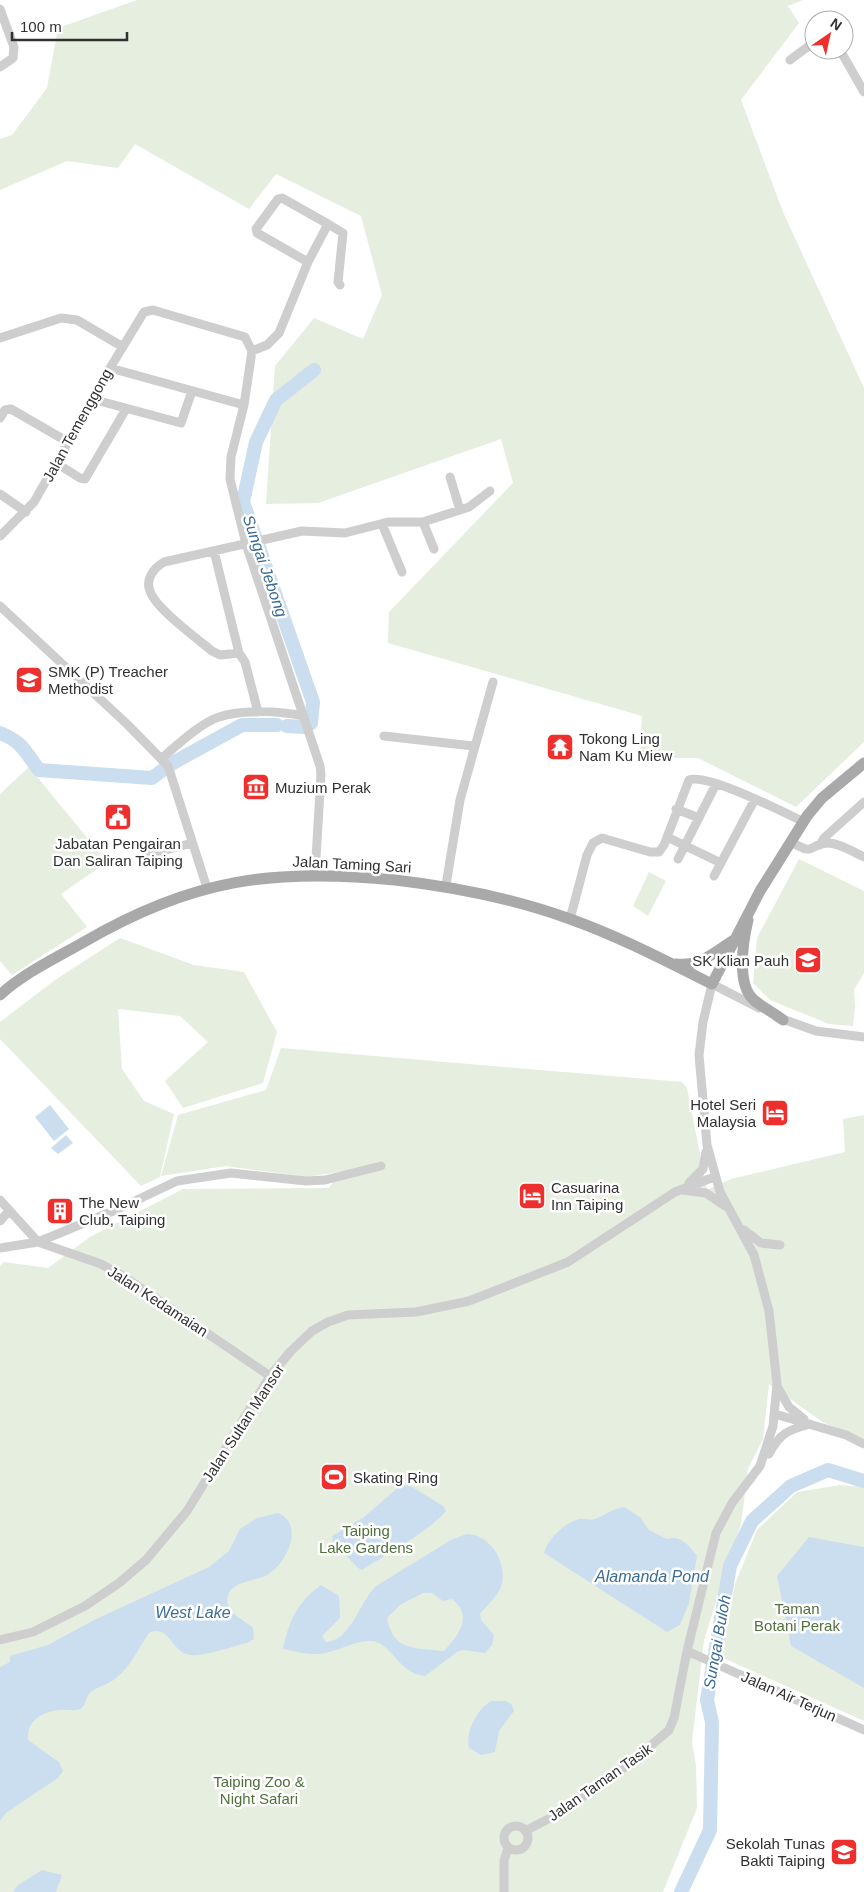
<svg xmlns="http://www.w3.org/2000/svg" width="864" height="1892" font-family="Arial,sans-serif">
  <rect width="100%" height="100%" fill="#fff"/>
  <path fill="#e6eedf" d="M137 0H803L788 6 799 23 741 100 783 212 864 388V742L796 807 698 758H639L642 716 388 643 389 612 513 483 501 439 318 503 266 504 275 366 314 318 363 339 382 295 361 216 276 174 249 209 135 144 118 168 67 161 0 190V139L12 135 47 88 58 28Z
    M29 767 107 862 61 894 87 927 12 975 0 961V794Z
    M799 859 864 891V973L854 990 855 1007 853 1026 829 1024 770 1000 753 983 757 938Z
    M649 872 666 881 648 916 633 906Z
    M120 938 194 965 244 972 277 1032 263 1083 183 1108 165 1081 208 1042 180 1016 118 1009 122 1069 144 1101 174 1114 160 1177 141 1186 0 1039V1022L55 980Z
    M281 1048 682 1082 687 1088 707 1190 731 1179 845 1152 843 1119 864 1115V1439L824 1423 769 1384 763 1439 748 1469 741 1524 704 1640 692 1742 696 1765 697 1808 663 1892H0V1266L4 1262 48 1268 90 1237 183 1189 329 1188 339 1172 306 1177 226 1166 161 1176 178 1115 266 1090Z
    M840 1485 864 1487V1721L721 1657 735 1584 757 1530 797 1492Z"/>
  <path fill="#cbdeef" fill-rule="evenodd" d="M50 1105 69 1129 54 1141 35 1117Z
    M66 1135 73 1143 58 1154 51 1148Z
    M401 1485H409L443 1506 446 1511C428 1532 387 1554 362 1570L358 1568 333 1542 332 1536 364 1517Z
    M624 1507 640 1517 649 1530 667 1539C681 1534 689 1546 697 1556L689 1603 680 1625 667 1632 544 1553C548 1539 564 1523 579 1519 584 1518 590 1521 595 1519 605 1515 612 1509 624 1507Z
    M278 1513C305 1524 287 1562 270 1573 259 1581 240 1580 231 1590 228 1593 227 1598 227 1601 228 1614 245 1620 253 1628L254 1639 247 1643C233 1646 199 1659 186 1654 171 1649 168 1624 149 1633 137 1650 130 1669 112 1681 106 1685 97 1687 91 1692 86 1696 86 1704 82 1708 77 1712 66 1709 59 1710 42 1712 26 1721 28 1740L59 1762 63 1771 58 1778 6 1813 0 1821V1667L10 1662V1656L48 1645 94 1620 209 1567 229 1551 240 1529 257 1518Z
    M466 1534C492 1534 510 1567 500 1589 495 1599 486 1606 480 1614L481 1620 494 1635 492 1645 485 1653 463 1650 457 1652 425 1676C397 1673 392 1642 371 1641 354 1640 336 1653 318 1654 307 1655 294 1651 283 1649 289 1621 297 1602 321 1585L339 1596 340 1618 322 1636 326 1642C352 1640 359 1602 376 1586L451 1540ZM423 1593H432L443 1601 452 1599C474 1617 458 1635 444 1651 415 1648 393 1651 387 1618L400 1605Z
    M809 1537 864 1547V1688L791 1646 777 1576Z
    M491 1701H506L512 1705 514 1711 499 1731 495 1752 481 1755 469 1748C465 1733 477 1709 491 1701Z
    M42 1870 62 1875 56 1892H13L18 1885Z"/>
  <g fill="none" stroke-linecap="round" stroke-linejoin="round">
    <path stroke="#cbdeef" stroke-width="14" d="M311 723 313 702 243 502 256 442 276 400 314 370
      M287 726 305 727
      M0 733C23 742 25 752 39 770L152 778 164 769
      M171 764 242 725H277
      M681 1892 710 1830 712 1722 707 1700 730 1566 752 1521 791 1486 828 1470 864 1481"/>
    <path stroke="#cecece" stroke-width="9" d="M0 9 14 47 13 58 0 67
      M840 50 864 92
      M790 60 814 42
      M328 224 343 233 338 282 340 285
      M0 338 61 318 77 320 123 347
      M252 351 267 345 279 333 308 262 328 224 282 198 278 199 256 229 257 233 308 262
      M110 368 244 405
      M92 399 181 423 192 391
      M0 418 5 410 11 409 68 442
      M56 463 80 478 85 479 126 409
      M450 477 460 510
      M0 494 26 512
      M423 522 434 549
      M382 524 402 572
      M0 536 34 502 110 368 144 312 153 310 245 337 252 351 244 405 231 457 230 479 246 544 320 766 321 774 315 875
      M214 551 239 653 245 662 258 712
      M0 606 128 725 168 766 207 888
      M239 653 220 655 212 651C198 639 155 608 150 591 145 579 154 568 164 562L302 531 345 533 388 522H423L469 507 490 491
      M384 736 473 746
      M162 758C176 746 202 722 219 717 242 709 280 711 304 716
      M676 809 699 818
      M667 837 721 863
      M791 842C817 857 808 844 827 843 840 843 853 852 864 857
      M820 845 824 838 864 802
      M147 855 192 843
      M678 859 716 784
      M714 876 755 799
      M446 885 460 800 493 682
      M570 919 587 855 593 843 602 838 650 852H659L664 845 689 780C707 773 783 812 804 822
      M777 1017 816 1031 864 1037
      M689 1183 703 1169 706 1152
      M682 1190 706 1193 725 1206
      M0 1200 38 1242
      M0 1221 9 1211
      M744 1230 761 1243 780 1245
      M38 1242 101 1264 123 1276 270 1376
      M0 1248 38 1242 118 1209 177 1181 231 1173 306 1181 325 1180 381 1166
      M778 1388 789 1407 804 1419
      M775 1414 846 1435 864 1444
      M769 1454C780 1433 788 1430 810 1424
      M0 1640 33 1632 85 1606 119 1583 146 1560 187 1511 270 1376 290 1352 312 1331 328 1322 348 1315 416 1312 469 1301 568 1262 675 1192 714 1177
      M687 1651 864 1730
      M504 1838a12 12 0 1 1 24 0a12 12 0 1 1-24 0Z
      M525 1831 556 1815 632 1762 669 1730 674 1718 687 1651 716 1533 732 1503 760 1466 773 1426 777 1384 769 1311 754 1255 720 1192 707 1145 699 1055 703 1022 712 984 759 1008
      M504 1892V1861L508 1848"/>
    <path stroke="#a9a9a9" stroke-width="11" d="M748 920C743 941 736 985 754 1000 762 1007 774 1013 783 1020
      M676 964C700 967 715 952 735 939
      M0 995C24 973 56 958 84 942 192 879 272 868 395 880 456 887 512 898 570 919 618 936 666 961 712 984L760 891 807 816 822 798 864 763"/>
  </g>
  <defs>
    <g id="school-square" transform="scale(1.4375)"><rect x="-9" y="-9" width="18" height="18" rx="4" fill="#ed302e" stroke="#fff"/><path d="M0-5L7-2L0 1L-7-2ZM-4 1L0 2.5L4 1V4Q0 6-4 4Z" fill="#fff"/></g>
    <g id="temple-square" transform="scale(1.4375)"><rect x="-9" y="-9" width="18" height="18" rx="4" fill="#ed302e" stroke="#fff"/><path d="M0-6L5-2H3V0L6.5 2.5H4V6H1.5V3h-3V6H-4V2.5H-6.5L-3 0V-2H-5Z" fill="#fff"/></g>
    <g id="museum-square" transform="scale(1.4375)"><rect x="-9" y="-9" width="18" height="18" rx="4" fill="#ed302e" stroke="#fff"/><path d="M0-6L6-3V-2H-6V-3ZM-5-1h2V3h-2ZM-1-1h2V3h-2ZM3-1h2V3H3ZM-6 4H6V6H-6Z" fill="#fff"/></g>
    <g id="civic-square" transform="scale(1.4375)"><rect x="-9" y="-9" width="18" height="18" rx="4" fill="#ed302e" stroke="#fff"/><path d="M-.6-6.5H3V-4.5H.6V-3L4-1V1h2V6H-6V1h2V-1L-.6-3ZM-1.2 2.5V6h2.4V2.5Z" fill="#fff"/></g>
    <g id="hotel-square" transform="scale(1.4375)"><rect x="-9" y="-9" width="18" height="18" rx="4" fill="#ed302e" stroke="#fff"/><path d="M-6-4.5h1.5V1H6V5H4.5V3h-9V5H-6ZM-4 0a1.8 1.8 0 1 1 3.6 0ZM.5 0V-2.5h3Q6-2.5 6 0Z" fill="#fff"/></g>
    <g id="building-square" transform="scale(1.4375)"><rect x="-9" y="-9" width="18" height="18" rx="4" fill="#ed302e" stroke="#fff"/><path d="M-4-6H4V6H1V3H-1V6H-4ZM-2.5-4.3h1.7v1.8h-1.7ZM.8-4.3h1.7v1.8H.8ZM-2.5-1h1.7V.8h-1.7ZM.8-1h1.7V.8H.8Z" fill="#fff"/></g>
    <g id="stadium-square" transform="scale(1.4375)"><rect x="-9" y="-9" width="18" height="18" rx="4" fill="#ed302e" stroke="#fff"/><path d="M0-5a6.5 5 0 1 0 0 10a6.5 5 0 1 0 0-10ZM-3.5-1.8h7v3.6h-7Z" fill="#fff"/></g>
  </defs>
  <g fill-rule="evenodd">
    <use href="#school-square" x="29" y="680"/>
    <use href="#temple-square" x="560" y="747"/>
    <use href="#museum-square" x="256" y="787"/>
    <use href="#civic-square" x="118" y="817"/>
    <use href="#school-square" x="808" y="960"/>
    <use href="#hotel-square" x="775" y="1113"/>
    <use href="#hotel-square" x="532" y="1196"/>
    <use href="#building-square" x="60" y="1211"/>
    <use href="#stadium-square" x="334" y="1477"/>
    <use href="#school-square" x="844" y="1852"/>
  </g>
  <g text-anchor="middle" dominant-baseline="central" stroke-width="5" stroke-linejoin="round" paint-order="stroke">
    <g font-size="15" fill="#313131" stroke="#fff">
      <text transform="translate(77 425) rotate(-61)">Jalan Temenggong</text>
      <text transform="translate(352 864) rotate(3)">Jalan Taming Sari</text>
      <text transform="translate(158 1301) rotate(33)">Jalan Kedamaian</text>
      <text transform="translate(243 1423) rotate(-57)">Jalan Sultan Mansor</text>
      <text transform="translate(789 1696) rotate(24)">Jalan Air Terjun</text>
      <text transform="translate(600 1782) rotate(-35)">Jalan Taman Tasik</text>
    </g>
    <g font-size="15" fill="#313131" stroke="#fff" text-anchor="start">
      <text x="48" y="671">SMK (P) Treacher<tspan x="48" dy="17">Methodist</tspan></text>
      <text x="579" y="738">Tokong Ling<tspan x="579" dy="17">Nam Ku Miew</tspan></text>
      <text x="275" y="787">Muzium Perak</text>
      <text x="118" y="843" text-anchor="middle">Jabatan Pengairan<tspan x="118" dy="17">Dan Saliran Taiping</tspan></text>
      <text x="789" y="960" text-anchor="end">SK Klian Pauh</text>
      <text x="756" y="1104" text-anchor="end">Hotel Seri<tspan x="756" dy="17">Malaysia</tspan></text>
      <text x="551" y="1187">Casuarina<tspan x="551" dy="17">Inn Taiping</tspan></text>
      <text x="79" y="1202">The New<tspan x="79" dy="17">Club, Taiping</tspan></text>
      <text x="353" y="1477">Skating Ring</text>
      <text x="825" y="1843" text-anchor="end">Sekolah Tunas<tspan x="825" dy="17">Bakti Taiping</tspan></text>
    </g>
    <g font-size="15" fill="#50703c" stroke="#fff">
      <text x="366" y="1530">Taiping<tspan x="366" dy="17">Lake Gardens</tspan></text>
      <text x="797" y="1608">Taman<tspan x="797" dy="17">Botani Perak</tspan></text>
      <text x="259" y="1781">Taiping Zoo &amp;<tspan x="259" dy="17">Night Safari</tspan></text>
    </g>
    <g font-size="16" font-style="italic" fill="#3a6c99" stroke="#fff">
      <text transform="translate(265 566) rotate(71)">Sungai Jebong</text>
      <text x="652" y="1576">Alamanda Pond</text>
      <text x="193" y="1612">West Lake</text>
      <text transform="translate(717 1642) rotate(-80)">Sungai Buloh</text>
    </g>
  </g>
  <g transform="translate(829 35) rotate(34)"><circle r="24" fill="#ffffff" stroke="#adadad"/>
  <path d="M0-4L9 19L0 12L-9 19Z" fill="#ed302e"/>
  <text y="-8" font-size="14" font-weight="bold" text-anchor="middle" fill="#313131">N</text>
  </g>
  <path d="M12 32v8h115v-8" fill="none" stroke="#313131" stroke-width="2.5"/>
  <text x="20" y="32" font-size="15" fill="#313131" stroke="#ffffff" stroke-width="4" paint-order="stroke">100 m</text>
</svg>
